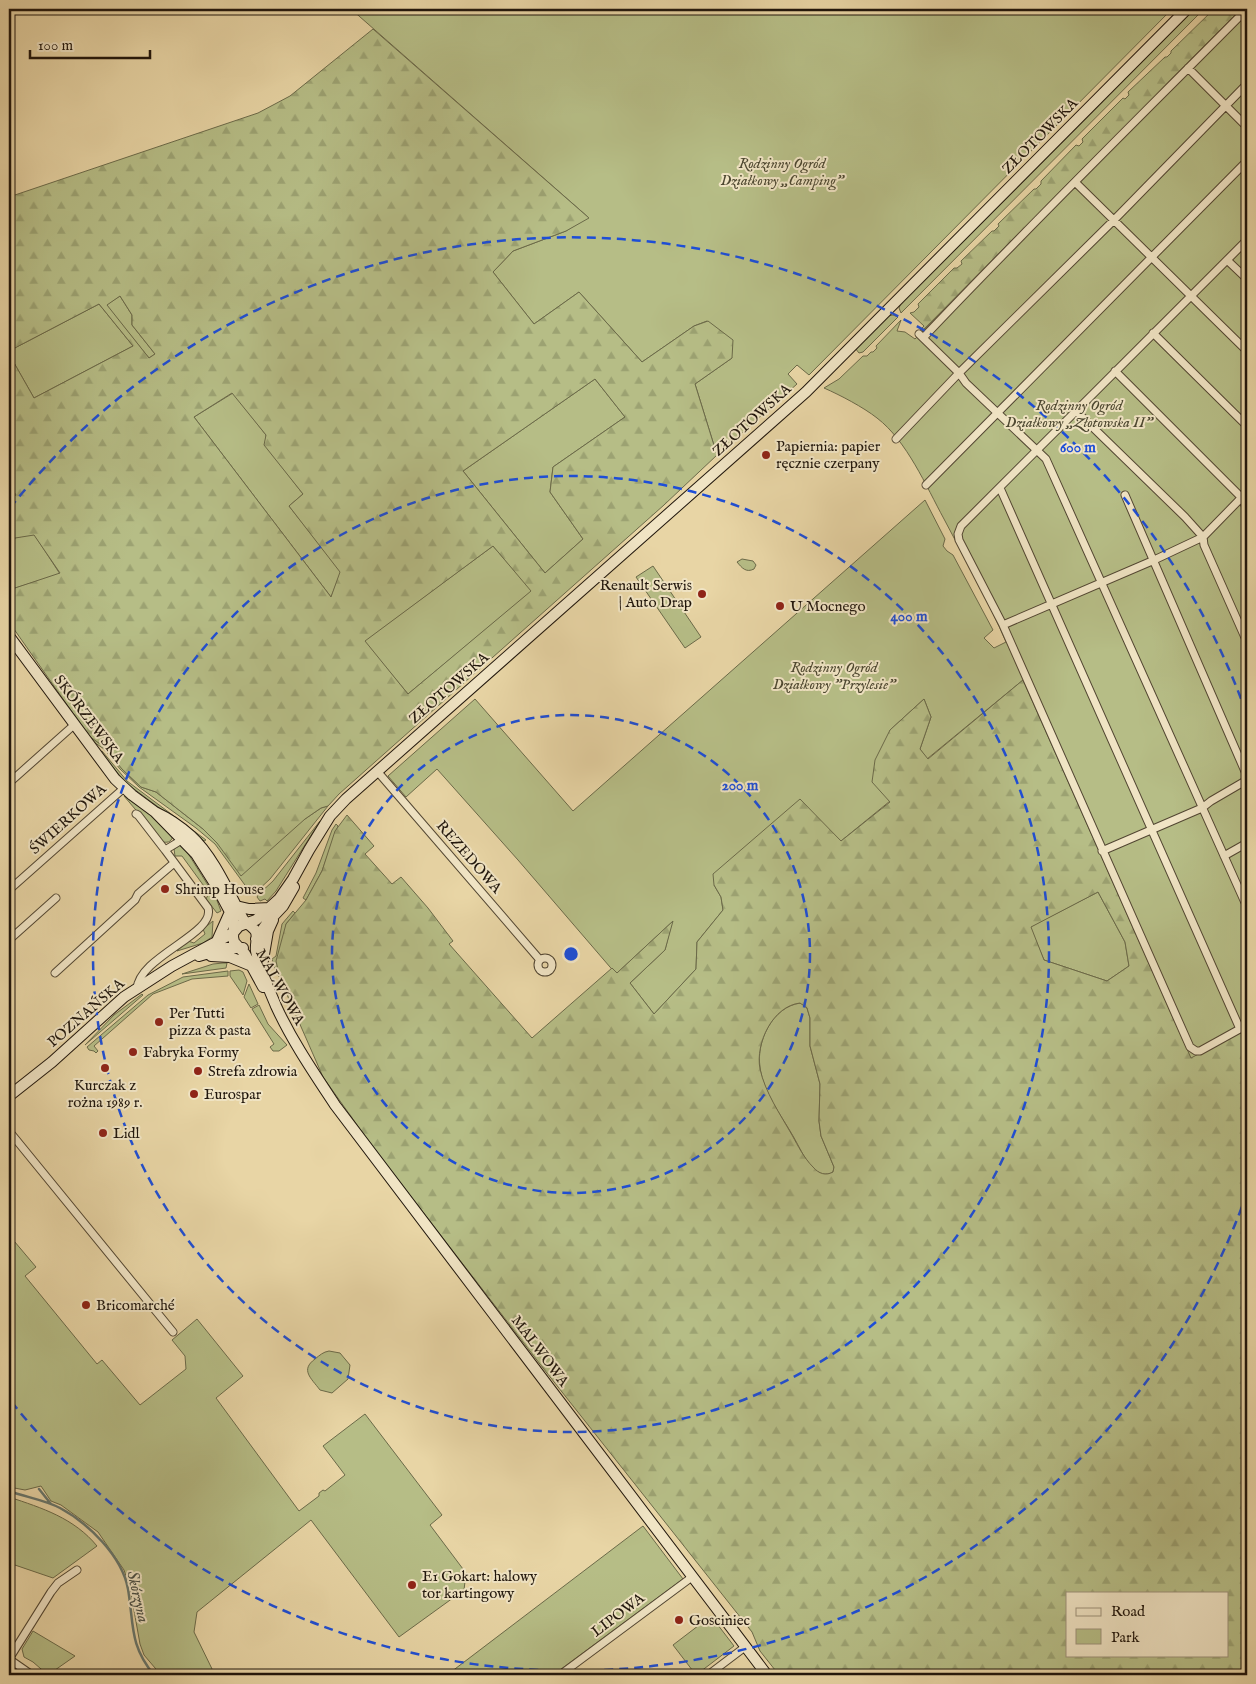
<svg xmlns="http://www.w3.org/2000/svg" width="1256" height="1684" font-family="'IM FELL English',serif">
  <defs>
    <pattern id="forest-firs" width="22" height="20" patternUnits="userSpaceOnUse" patternTransform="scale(1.25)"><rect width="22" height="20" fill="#b6bd86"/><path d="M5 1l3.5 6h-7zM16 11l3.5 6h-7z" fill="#9ca272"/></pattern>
  </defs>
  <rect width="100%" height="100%" fill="#e8d5a5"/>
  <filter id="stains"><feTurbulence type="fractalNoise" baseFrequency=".004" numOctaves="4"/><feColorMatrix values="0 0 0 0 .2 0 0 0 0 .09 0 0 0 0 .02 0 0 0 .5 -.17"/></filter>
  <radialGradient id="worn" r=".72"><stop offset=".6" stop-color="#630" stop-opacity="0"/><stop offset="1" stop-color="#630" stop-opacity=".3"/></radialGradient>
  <path fill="#b6bd86" stroke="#6b6a49" d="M351 9H1172L809 375 797 365 788 374 797 384 717 455 695 384 732 358 707 321 694 326 642 362 579 292 534 324 493 272 513 251 566 231 588 217Z
    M1192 9H1204L901 313 899 308 901 303Z
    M1241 9H1247V1028L1191 1059 1023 680 927 759 920 749 931 717 924 699 890 730V801L841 841 714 885 721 897 723 910 697 942 696 969 654 1014 630 983 665 950 672 922 616 974 518 860 437 769 406 797 388 776 475 699 573 811 925 500 945 539 943 546 947 551 953 555 993 630 984 638 994 648 1006 642C988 600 965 559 944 519 926 486 907 441 877 418 863 407 840 395 824 388L839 379 863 356H867L871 352H873L877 348 876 346 901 320 897 331 905 332 915 339Z
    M120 296 132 315V325L155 354 149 358 106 305Z
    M99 304 133 346 34 398 9 354V351Z
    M893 315 898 317 863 352 859 353 855 348 888 316Z
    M595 379 625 417 553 467 550 492 583 539 545 573 463 471Z
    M233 393 266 435 265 445 303 494 289 506 341 572 331 597 194 417Z
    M34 534 60 574 9 590V539Z
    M493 546 532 591 408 694 364 641Z
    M742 559 753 561 756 565 754 569C746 573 742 568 737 562Z
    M653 566 701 637 685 648 636 577Z
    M89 736 103 746 130 777 141 787 156 792 203 829 217 843 305 819 321 808 328 806 270 879 256 892H250L215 844 196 828 139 787 120 769 104 749 88 738Z
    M102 751 127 781 206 840 204 841 126 783 100 752Z
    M124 796 156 818 173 835C172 841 169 843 163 842Z
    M320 821 276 891 267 901 265 899 260 901 257 897 259 894 273 881Z
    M336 824 338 826 322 871 306 900 303 898 316 873 332 830Z
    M180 845 184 847 216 898 221 911 217 913 206 899 209 893 182 856H175L174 849Z
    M1098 892 1125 942 1129 966 1107 981 1044 960 1030 927Z
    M293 911 295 913 286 924 285 984 276 973 272 959 276 956 282 924Z
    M213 921 212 937 203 943 177 951 188 941 194 943 205 934 203 929Z
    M223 963H227L226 968 182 974 213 964Z
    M239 970 243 972 247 981 243 995 230 976V971Z
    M228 971V976L192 979 153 994 94 1046 98 1051 96 1053 94 1051 89 1050 87 1047 148 995 183 977Z
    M249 984 258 1004 251 1008 244 997Z
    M142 994 143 995 85 1045 114 1015Z
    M801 1003 807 1008 810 1018V1046L820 1084 819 1121 821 1136 834 1167 833 1172C826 1176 819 1174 813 1168 804 1159 799 1146 793 1136 781 1115 763 1092 760 1067 756 1041 773 1006 801 1003Z
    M259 1005 268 1024 287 1045 279 1051H273L270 1047 274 1044 252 1009Z
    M9 1235 36 1267 25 1276 97 1364 102 1360 140 1405 186 1369 185 1356 172 1340 197 1319 243 1376 216 1398 299 1511 319 1496V1493L323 1490 325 1491 345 1475 323 1446 365 1414 442 1515 430 1525 466 1573 464 1590 399 1637 311 1520 197 1612 194 1632 215 1675H161L144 1655 140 1644 130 1588 124 1570 98 1532 61 1505 51 1501 41 1486 25 1490 9 1487Z
    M329 1351 340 1353 350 1365 348 1379 332 1393 320 1390C311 1378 300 1370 315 1359 320 1355 323 1352 329 1351Z
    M9 1497C42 1508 74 1518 97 1546L53 1578 9 1563Z
    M643 1526 683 1579 553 1675H447Z
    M711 1616 734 1646 696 1675 673 1645Z
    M33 1631 75 1656 48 1675 33 1662 24 1657 22 1649Z"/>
  <path fill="url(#forest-firs)" stroke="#6b6a49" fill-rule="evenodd" d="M1214 9H1241L921 332 919 331 924 326 910 313 914 312 919 307 918 304 954 268H957L962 264 961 261 992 231H994L999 226 998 224 1034 189H1036L1041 184V181L1076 145 1079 146 1083 142 1082 139 1123 98 1125 99 1129 95 1128 92 1165 57H1167L1171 53V51Z
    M373 29 589 218 566 231 513 251 493 272 534 324 579 292 642 362 694 326 708 321 733 340 732 358 695 384 717 455 664 505 339 794 328 806 321 808 305 819 241 876 217 843 203 829 156 792 141 787 122 769 103 746 89 736 9 622V590L60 573 34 535 9 539V499L16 495 9 484V354L34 398 133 346 99 304 9 351V197L258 113 290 96ZM120 296 132 315V325L155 354 149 358 107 305ZM595 379 625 417 553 467 550 492 583 539 545 573 463 471ZM232 393 266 435 264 445 303 494 289 506 340 572 331 597 194 417ZM493 546 531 591 408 694 365 641Z
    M1023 680 1191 1058 1247 1028V1675H779L760 1651 752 1632 543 1368 372 1146 323 1077 288 997 284 986 285 984 279 974 276 961 286 924 306 900 322 871 335 831 347 815 374 846 365 854 392 884 401 877 428 908 453 941 449 944 532 1038 612 968 617 973 673 921 665 950 630 983 654 1014 696 969 697 942 723 910 721 897 714 885 713 874 800 799 841 841 890 802 872 782 875 760 890 730 924 699 931 717 920 749 928 759ZM1098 892 1125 942 1129 966 1107 981 1044 960 1031 927ZM800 1003 807 1008 810 1018V1046L820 1084 819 1121 821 1136 834 1167 833 1172C826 1176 819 1174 813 1167 804 1158 798 1146 792 1135 780 1114 765 1092 760 1069 755 1043 773 1006 800 1003ZM1067 1593H1227V1655H1067Z"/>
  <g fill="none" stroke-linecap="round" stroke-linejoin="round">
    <path stroke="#68776d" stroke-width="2.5" d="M39 1489 51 1504
      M9 1491C25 1497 45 1500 60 1508 88 1523 122 1556 128 1589 134 1624 129 1645 154 1675"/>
    <g stroke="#524632" stroke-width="9">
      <path id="street" d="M1188 68 1247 127
        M1075 182 1247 351
        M1247 240 961 526 958 534 959 540 1003 625 1190 1047 1196 1051H1200L1247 1025
        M1227 260 1247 279
        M1153 333 1247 426
        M919 334 959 373 966 383 1046 459 1247 907
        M923 338C1029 226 1139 118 1247 9
        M1115 371 1242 498 1247 510
        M1076 411 1185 517 1203 537 1204 545 1247 642
        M896 439 959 373 1114 220 1247 84
        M926 485 1247 161
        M1000 488 1240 1029
        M1125 495 1247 776
        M1003 625 1152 561 1203 537 1247 492
        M377 771 540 960
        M9 783 74 725
        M136 814 138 815 165 850 185 838
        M1102 851 1202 808 1211 801 1247 780
        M1224 856 1247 843
        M9 890 124 788
        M9 940 56 898
        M538 965a7 7 0 1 1 14 0a7 7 0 1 1-14 0Z
        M55 973 135 900 138 894 174 863
        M137 989C139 956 216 934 208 908L165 850
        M9 1131 173 1332
        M9 1659 51 1592 58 1583 77 1570
        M9 1659 32 1675
        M560 1675 692 1577
        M708 1675 745 1647"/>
    </g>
    <g stroke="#20160c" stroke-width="12">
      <path id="secondary" d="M9 636 115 779 132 795 155 812 196 854 215 884 230 912 234 924 233 937 234 942 245 954 263 987
        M155 812C168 818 180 826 191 836 213 856 229 893 243 919 246 924 253 926 256 932 258 938 255 945 256 951 260 970 269 989 276 1006 292 1041 314 1073 335 1105L767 1675
        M236 906 249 909 270 908
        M256 939 267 923 283 906 294 887
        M217 941 230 912
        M199 956 226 948H243
        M211 956 230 957 252 966
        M262 966 268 931 273 920
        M9 1096 52 1062 124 997 172 966 233 933 239 926 256 920 279 899 293 879 309 850 330 816 346 799 806 392 1187 9"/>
    </g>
    <use href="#street" stroke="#f0e4c4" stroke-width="7"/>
    <use href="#secondary" stroke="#f0e4c4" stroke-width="10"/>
  </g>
  <g fill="none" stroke="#1d4ed8" stroke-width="2.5" stroke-dasharray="9 6">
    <circle cx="571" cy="954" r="239"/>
    <circle cx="571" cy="954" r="478"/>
    <path d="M1247 1193A717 717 0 0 1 10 1400M10 508A717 717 0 0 1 1247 715"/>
  </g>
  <g fill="#8f2418" stroke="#f0e4c4" stroke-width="2">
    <circle cx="766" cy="455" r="5"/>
    <circle cx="702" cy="594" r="5"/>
    <circle cx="780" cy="606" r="5"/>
    <circle cx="165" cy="889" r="5"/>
    <circle cx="159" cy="1022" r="5"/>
    <circle cx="133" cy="1052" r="5"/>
    <circle cx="105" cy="1068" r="5"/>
    <circle cx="198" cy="1071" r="5"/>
    <circle cx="194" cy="1094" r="5"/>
    <circle cx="103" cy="1133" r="5"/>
    <circle cx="86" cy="1305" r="5"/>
    <circle cx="412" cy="1585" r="5"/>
    <circle cx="679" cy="1620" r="5"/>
  </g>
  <g text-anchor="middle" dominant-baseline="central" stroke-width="4" stroke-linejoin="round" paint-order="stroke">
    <g font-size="15" fill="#20160c" stroke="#f0e4c4">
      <text transform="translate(1040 136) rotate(-45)">ZŁOTOWSKA</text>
      <text transform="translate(752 420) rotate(-42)">ZŁOTOWSKA</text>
      <text transform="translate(449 688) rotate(-41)">ZŁOTOWSKA</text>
      <text transform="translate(89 719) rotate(53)">SKÓRZEWSKA</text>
      <text transform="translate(68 819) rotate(-42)">ŚWIERKOWA</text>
      <text transform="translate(469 857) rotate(49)">REZEDOWA</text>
      <text transform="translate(280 987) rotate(61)">MALWOWA</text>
      <text transform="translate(86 1013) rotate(-41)">POZNAŃSKA</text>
      <text transform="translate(540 1351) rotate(53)">MALWOWA</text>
      <text transform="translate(618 1615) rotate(-37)">LIPOWA</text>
    </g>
    <g font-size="15" font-style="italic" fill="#4d4831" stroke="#f0e4c4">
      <text x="782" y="163">Rodzinny Ogród<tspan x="782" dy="17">Działkowy „Camping”</tspan></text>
      <text x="1079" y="405">Rodzinny Ogród<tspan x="1079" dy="17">Działkowy „Złotowska II”</tspan></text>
      <text x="834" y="667">Rodzinny Ogród<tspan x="834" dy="17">Działkowy "Przylesie"</tspan></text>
    </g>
    <g font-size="15" fill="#20160c" stroke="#f0e4c4" text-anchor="start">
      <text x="776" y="446">Papiernia: papier<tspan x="776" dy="17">ręcznie czerpany</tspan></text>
      <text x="692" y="585" text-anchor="end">Renault Serwis<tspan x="692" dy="17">| Auto Drap</tspan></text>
      <text x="790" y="606">U Mocnego</text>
      <text x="175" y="889">Shrimp House</text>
      <text x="169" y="1013">Per Tutti<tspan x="169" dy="17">pizza &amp; pasta</tspan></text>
      <text x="143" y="1052">Fabryka Formy</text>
      <text x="208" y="1071">Strefa zdrowia</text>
      <text x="105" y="1085" text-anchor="middle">Kurczak z<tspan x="105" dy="17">rożna 1989 r.</tspan></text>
      <text x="204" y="1094">Eurospar</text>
      <text x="113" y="1133">Lidl</text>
      <text x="96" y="1305">Bricomarché</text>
      <text x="422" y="1576">E1 Gokart: halowy<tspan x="422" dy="17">tor kartingowy</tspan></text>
      <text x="689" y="1620">Gosciniec</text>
    </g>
    <g font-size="16" font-style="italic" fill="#4a4f45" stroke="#f0e4c4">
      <text transform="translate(137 1597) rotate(77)">Skórzyna</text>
    </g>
  </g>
  <circle cx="571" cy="954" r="8" fill="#1d4ed8" stroke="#f0e4c4" stroke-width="2.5"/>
  <g font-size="15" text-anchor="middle" font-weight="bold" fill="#1d4ed8" stroke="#f0e4c4" stroke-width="4" stroke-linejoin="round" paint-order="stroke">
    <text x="1078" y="452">600 m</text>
    <text x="909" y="621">400 m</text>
    <text x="740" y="790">200 m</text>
  </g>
  <rect width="1256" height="1684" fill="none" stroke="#e8d5a5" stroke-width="30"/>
  <rect x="10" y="10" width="1236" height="1664" fill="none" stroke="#20160c" stroke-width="2.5"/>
  <rect x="15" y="15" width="1226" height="1654" fill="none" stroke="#20160c"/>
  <rect x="1066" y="1592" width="162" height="65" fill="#f0e4c4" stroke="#9d927a"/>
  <rect x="1076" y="1608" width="25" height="8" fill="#f0e4c4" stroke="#9d927a"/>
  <text x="1111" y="1616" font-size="15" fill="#20160c">Road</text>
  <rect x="1076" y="1629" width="25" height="15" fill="#b6bd86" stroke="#9d927a"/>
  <text x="1111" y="1642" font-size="15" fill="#20160c">Park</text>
  <path d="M30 50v8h120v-8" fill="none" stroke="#20160c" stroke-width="2.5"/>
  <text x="38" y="50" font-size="15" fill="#20160c" stroke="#f0e4c4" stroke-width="4" paint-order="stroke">100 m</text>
  <rect width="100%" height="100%" filter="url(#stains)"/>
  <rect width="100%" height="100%" fill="url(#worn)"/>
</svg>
